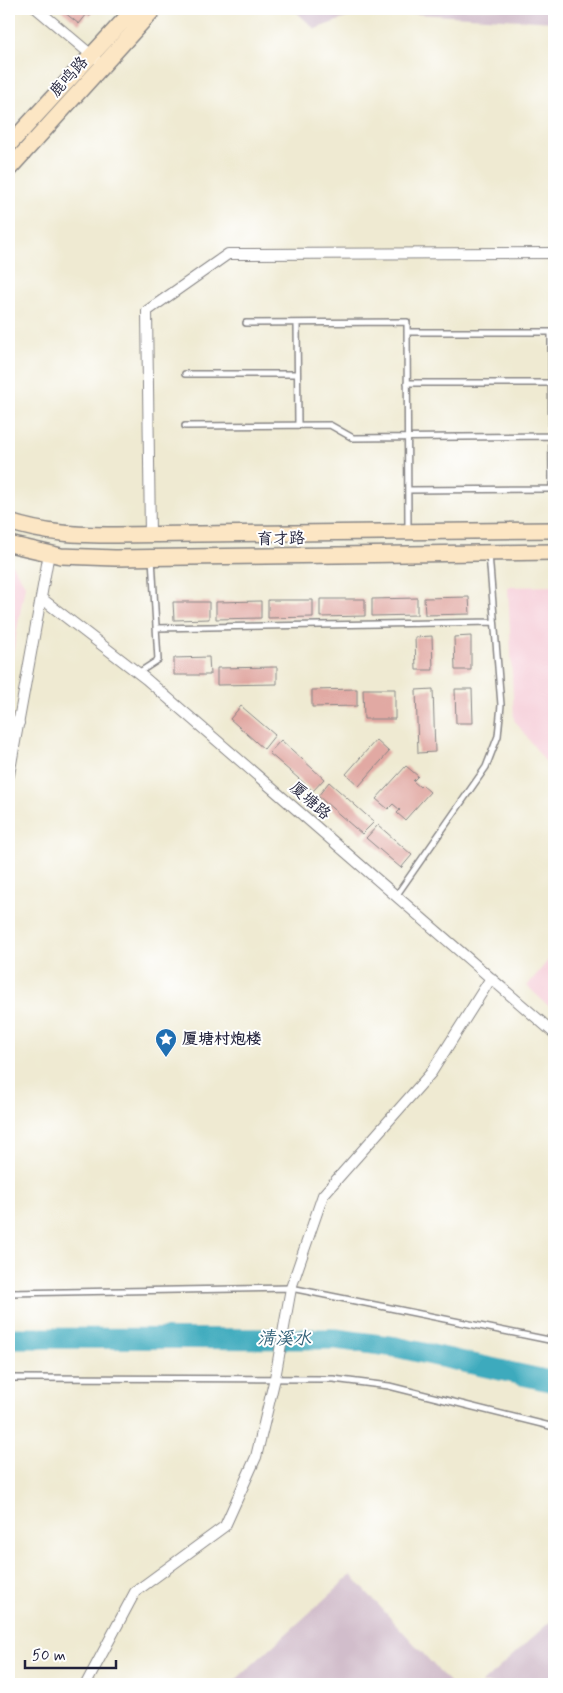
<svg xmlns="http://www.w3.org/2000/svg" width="563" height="1693" font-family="Mynerve,'LXGW WenKai TC',sans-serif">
  <rect width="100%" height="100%" fill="#fff"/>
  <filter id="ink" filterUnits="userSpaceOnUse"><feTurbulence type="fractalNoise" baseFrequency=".02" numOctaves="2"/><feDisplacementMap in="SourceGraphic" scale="10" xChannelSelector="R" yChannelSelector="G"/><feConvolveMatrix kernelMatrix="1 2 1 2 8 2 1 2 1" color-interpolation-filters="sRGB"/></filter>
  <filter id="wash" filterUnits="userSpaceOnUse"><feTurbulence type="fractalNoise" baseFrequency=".0096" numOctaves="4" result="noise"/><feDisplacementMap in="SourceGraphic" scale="20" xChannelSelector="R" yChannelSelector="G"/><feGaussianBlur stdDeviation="1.12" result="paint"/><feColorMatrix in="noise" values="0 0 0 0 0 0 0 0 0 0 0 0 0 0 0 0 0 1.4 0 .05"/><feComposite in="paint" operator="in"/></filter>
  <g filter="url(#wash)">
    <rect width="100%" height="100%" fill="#efead2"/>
    <path fill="#f6cfd9" d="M9 560 25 585 9 676Z
      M554 586V773L514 720 508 587Z
      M554 953V1011L527 986Z"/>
    <path fill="#d1bdcb" d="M293 9H554V22L365 11 315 29Z
      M351 1575 451 1684H231Z
      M554 1618V1684H481Z"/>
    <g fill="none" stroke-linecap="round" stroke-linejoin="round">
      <path stroke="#3eaabd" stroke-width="21" d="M9 1338 336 1339 396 1347 554 1382"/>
    </g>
    <g id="blocks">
      <path fill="#e1a9a3" d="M60 9H96L90 16 87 14 79 24Z
        M469 597 470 614 425 615 424 598Z
        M417 598V615L372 616V599Z
        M320 599H365V616L320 617Z
        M268 600H313V617L268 618Z
        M261 601V618L216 619V602Z
        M173 602H209V619L174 620Z
        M432 636 433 670H416L415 637Z
        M471 636V670H455L454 637Z
        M209 657 210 675H174V658Z
        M277 667V684L217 685V668Z
        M357 689V706L312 707V690Z
        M363 689H395V719H364Z
        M433 689 435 752 418 753 416 690Z
        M455 689H472L473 723H456Z
        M241 706 275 735 264 749 230 719Z
        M281 740 324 779 313 791 269 753Z
        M376 740 389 752 359 786 346 774Z
        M406 766 418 776 413 781 420 787 422 785 430 792 405 820 397 813 400 810 393 804 388 809 376 799Z
        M329 782 374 822 362 834 318 796Z
        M378 825 412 855 401 868 366 838Z"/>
    </g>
  </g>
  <g filter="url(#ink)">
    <use href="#blocks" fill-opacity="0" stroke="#888686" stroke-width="1"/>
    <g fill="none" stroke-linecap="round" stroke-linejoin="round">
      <g stroke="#888686" stroke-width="8">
        <path id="lane" d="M246 323 407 322 408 531
          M297 323 298 425
          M407 332H554
          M551 332 552 489
          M185 374H297
          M407 383H554
          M185 426 330 425 353 438 554 436
          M408 490 554 489
          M156 628 494 622
          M138 673 158 660 152 558
          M396 896 486 767 498 736 501 705 489 554
          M9 1293 291 1288 554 1341
          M9 1378 333 1379 389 1386 554 1427"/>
      </g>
      <g stroke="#888686" stroke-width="12">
        <path id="street" d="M37 9 95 58
          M150 535 147 311 228 254 554 253
          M41 598 146 679 554 1033
          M9 721 19 723
          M9 775 49 553
          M86 1684 135 1592 225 1526 256 1457 275 1378 291 1288 323 1195 431 1073 491 978"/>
      </g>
      <g stroke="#888686" stroke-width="18">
        <path id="secondary" d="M9 145 134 9
          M9 169 154 9
          M9 522C46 534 77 535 116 535L554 530
          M9 544 61 556 115 558 554 552"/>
      </g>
      <use href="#lane" stroke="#fff" stroke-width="5"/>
      <use href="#street" stroke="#fff" stroke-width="10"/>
      <use href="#secondary" stroke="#fce6c4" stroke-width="15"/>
    </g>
  </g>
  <defs>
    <g id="sight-pin" transform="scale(1.125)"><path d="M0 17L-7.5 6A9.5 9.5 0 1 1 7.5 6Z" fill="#1f6fb2" stroke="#fff"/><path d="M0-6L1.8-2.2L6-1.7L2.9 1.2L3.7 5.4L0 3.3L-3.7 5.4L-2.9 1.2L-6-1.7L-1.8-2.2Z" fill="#fff"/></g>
  </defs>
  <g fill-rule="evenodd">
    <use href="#sight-pin" x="166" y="1039"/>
  </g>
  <g text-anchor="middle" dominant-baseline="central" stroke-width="4" stroke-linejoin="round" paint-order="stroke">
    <g font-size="16" fill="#22223b" stroke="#fff">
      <text transform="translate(69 77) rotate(-48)">鹿鸣路</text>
      <text transform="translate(281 539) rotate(-1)">育才路</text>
      <text transform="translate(310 801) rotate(41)">厦塘路</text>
    </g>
    <g font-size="16" font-weight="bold" fill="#22223b" stroke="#fff" text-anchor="start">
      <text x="182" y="1039">厦塘村炮楼</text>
    </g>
    <g font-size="18" font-style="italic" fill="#2f5f76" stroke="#fff">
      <text x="284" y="1339">清溪水</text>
    </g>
  </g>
  <rect width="563" height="1693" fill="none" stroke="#fff" stroke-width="30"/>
  <path d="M25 1660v8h91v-8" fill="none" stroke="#22223b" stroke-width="2.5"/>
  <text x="32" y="1660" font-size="15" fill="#22223b" stroke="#ffffff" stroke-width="4" paint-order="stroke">50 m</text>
</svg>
